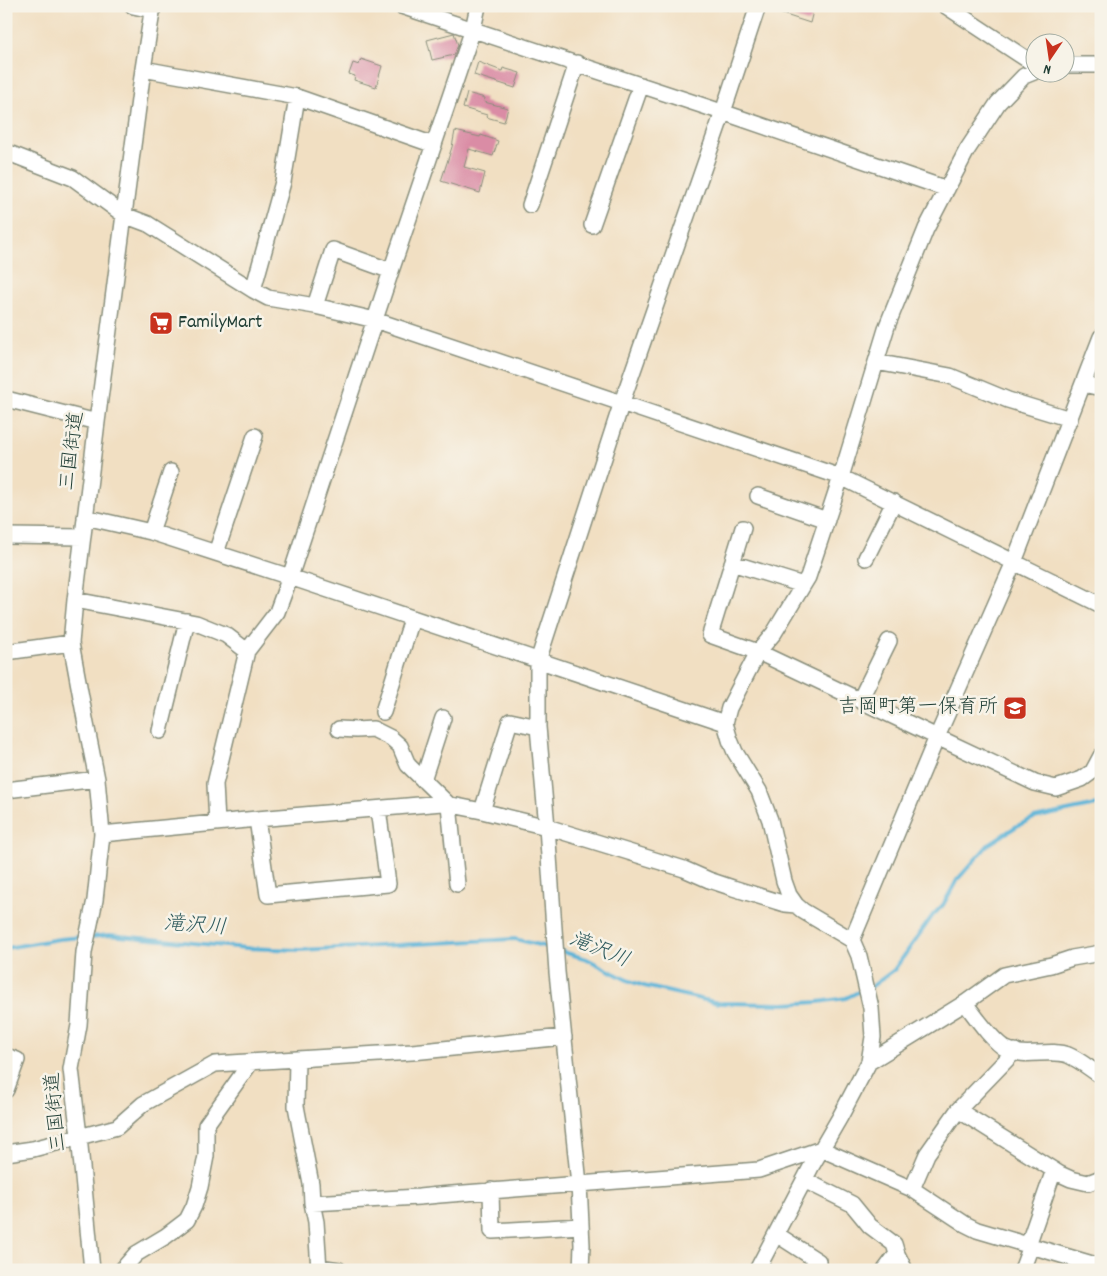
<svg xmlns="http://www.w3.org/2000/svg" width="1107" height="1276" font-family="Dekko,'Klee One',sans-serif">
  <rect width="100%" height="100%" fill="#f7f3e8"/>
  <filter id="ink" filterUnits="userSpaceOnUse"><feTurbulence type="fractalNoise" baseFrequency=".02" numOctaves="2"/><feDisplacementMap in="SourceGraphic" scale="10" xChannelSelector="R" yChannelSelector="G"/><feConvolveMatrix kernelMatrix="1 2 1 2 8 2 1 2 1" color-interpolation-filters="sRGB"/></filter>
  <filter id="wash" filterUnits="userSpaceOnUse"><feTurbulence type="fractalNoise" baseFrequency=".0096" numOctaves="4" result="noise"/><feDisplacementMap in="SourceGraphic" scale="20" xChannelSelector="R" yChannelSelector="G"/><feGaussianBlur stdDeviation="1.12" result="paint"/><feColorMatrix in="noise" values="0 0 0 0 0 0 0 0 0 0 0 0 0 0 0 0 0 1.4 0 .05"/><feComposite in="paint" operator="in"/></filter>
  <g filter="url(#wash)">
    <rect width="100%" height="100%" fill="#f1dfc2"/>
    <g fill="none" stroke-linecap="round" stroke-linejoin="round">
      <path stroke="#5ab2d7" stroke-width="4" d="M90 937 109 935 246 948 300 950 515 939 551 948
        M6 948 59 939 83 937
        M560 951 587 959 627 980 644 986 718 1003 784 1004 818 1002 846 998 864 989
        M871 987 894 970 933 915 943 905 957 880 989 844 1017 826 1034 818 1101 804"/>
    </g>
    <g id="blocks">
      <path fill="#da8ca5" d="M767 6H799L813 11 810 23 767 9Z
        M454 33 458 45 454 55 432 60 427 40Z
        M361 59 382 66 376 87 354 80 355 76 349 74 353 63 359 65Z
        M478 62 502 71 503 68 520 73 515 88 474 75Z
        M467 93 485 98 484 102 508 108 504 122 486 117 487 115 463 108Z
        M455 131 480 137 481 135 498 141 493 156 469 149 464 167 485 173 480 193 441 181 452 147Z"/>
    </g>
  </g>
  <g filter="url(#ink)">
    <use href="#blocks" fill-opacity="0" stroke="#888e7b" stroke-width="1"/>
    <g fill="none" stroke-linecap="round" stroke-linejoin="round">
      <g stroke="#888e7b" stroke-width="18">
        <path id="minor" d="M133 6 152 10
          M401 6 731 115 947 189
          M946 6 1034 64
          M1064 65H1101
          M143 69 297 97 434 145
          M6 152 73 178 124 215 148 224 253 290 268 298 315 306 375 320 841 477 1101 605
          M530 205 577 63
          M592 225 641 85
          M253 290 283 182 297 97
          M315 306 333 250 391 271
          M876 362 950 376 1008 400 1070 419
          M1083 384 1101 388
          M6 399 97 422
          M758 496 827 520
          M85 517 151 532 290 577 725 723
          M743 528 710 635 758 652 937 737 1035 783 1056 788 1082 779 1093 771 1101 756
          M151 532 171 472
          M6 536 83 537
          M216 553 255 436
          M866 558 894 502
          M732 563 803 585
          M75 600 196 623 226 635 247 651
          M6 652 71 643
          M860 700 889 641
          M383 712 412 619
          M339 729 356 730 373 729 391 738 400 746 408 765 449 805 457 884
          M160 731 187 621
          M423 780 443 718
          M6 790 97 779
          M482 811 510 721 538 727
          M257 819 268 895 388 884 378 809
          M217 823 215 784 247 651 277 612 290 577 391 271 473 29 478 6
          M102 834 257 819 442 803 482 811 547 827 684 869 709 880 733 888 785 904 796 905
          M852 940 937 737 1014 562 1101 337
          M965 1003C975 1016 992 1041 1006 1049 1025 1059 1049 1048 1068 1055 1080 1060 1090 1069 1101 1076
          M6 1056 17 1060 6 1090
          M297 1060 296 1106 311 1184 312 1203 316 1222 319 1270
          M869 1062 965 1003 1004 975 1051 965 1072 958 1101 953
          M958 1110 1060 1174 1071 1179 1088 1183 1101 1178
          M6 1153 33 1149 117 1127 143 1104 215 1064 412 1052 564 1037
          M804 1180 852 1204 870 1226 894 1244 897 1254 905 1270
          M912 1189 927 1154 958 1110 1015 1051
          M491 1190 492 1231 581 1226
          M312 1203 419 1197 439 1195 759 1170 821 1149 912 1189 965 1224 977 1230 1092 1264 1098 1270
          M776 1234 818 1261V1270
          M1028 1245 1054 1170
          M319 1267 339 1270
          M92 1270 79 1136 71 1069 79 1025 84 952 95 900 102 834 97 779 86 724 71 643 75 600 97 422 143 69 153 6
          M122 1270 136 1254 166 1236 187 1220 194 1206 200 1187 206 1156V1125L251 1062
          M581 1270 582 1245 579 1184 557 972 547 827 538 727V661L622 402 723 112 758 6
          M757 1270 811 1167 840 1117 869 1062 873 1037 871 1008 859 956 852 940 803 911 796 905 789 895 784 881 770 820 759 791 735 752 730 740 725 723 729 708 758 652 774 633 808 577 841 477 887 326 926 229 967 150 998 103 1024 76 1034 72
          M885 1270 897 1254
          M1022 1270 1031 1246"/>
      </g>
      <use href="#minor" stroke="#fff" stroke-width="15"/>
    </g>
  </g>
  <defs>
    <g id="supermarket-square" transform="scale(1.25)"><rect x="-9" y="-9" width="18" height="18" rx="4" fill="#c8321e" stroke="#f7f3e8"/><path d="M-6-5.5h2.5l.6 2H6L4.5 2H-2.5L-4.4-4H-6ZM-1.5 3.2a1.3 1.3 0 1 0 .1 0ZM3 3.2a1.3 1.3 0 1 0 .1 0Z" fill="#fff"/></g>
    <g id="school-square" transform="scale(1.25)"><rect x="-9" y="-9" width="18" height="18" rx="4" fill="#c8321e" stroke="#f7f3e8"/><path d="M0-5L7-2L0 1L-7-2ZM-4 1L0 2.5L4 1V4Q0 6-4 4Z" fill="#fff"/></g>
  </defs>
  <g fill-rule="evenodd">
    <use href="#supermarket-square" x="161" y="323"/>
    <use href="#school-square" x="1015" y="708"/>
  </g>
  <g text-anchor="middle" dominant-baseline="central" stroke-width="5" stroke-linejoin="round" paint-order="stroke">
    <g font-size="20" fill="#1f3d34" stroke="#f7f3e8" text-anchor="start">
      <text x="178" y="323">FamilyMart</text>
      <text x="998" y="708" text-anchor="end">吉岡町第一保育所</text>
    </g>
    <g font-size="20" fill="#1f3d34" stroke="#f7f3e8">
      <text transform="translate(73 451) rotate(-83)">三国街道</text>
      <text transform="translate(57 1112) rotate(-95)">三国街道</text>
    </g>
    <g font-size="21" font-style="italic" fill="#2e5a5d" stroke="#f7f3e8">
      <text transform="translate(195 927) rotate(4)">滝沢川</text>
      <text transform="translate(599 951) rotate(22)">滝沢川</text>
    </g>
  </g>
  <rect width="1107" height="1276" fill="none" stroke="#f7f3e8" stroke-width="25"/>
  <g transform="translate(1050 58) rotate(193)"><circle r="24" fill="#f7f3e8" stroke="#a1aaa0"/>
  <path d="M0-4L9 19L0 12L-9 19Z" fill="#c8321e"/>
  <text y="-8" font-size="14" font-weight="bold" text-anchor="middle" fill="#1f3d34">N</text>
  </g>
</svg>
